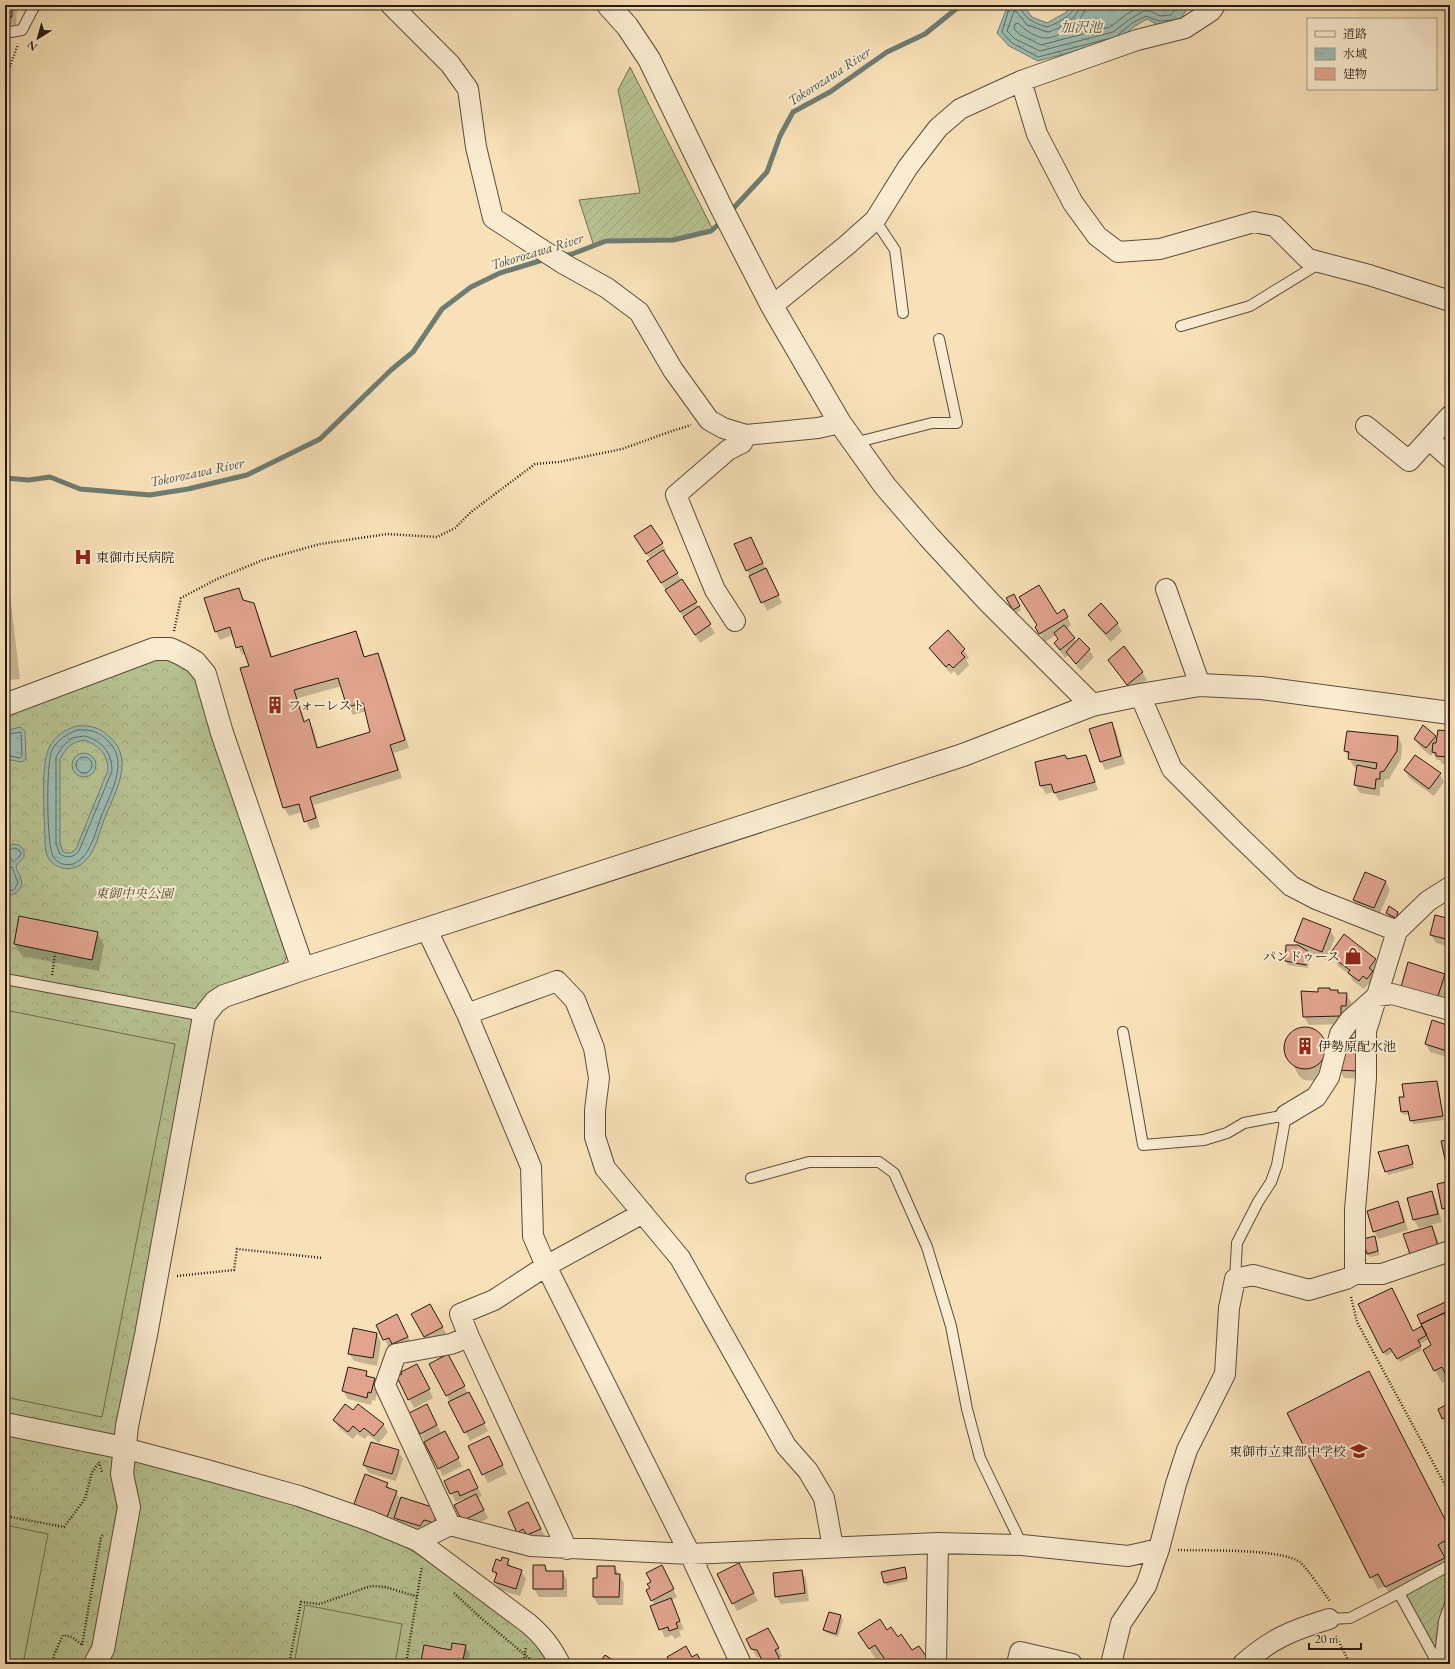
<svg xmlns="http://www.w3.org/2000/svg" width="1455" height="1669" font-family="'EB Garamond','Noto Serif JP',serif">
  <defs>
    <pattern id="forest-crowns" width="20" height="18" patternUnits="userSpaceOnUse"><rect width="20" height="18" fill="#b8c493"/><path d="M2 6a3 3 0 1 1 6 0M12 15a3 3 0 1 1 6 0" fill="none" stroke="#9ea87e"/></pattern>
    <pattern id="garden-furrows" width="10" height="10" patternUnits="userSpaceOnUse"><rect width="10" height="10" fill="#b8c493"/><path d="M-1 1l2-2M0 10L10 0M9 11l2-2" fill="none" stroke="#9ea87e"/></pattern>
    <pattern id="water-ripples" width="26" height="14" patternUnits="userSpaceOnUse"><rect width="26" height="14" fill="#9ebdb3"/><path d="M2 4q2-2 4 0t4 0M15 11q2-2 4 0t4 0" fill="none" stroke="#88a299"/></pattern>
  </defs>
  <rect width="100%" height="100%" fill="#f8e1b8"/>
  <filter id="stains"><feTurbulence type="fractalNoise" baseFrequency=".005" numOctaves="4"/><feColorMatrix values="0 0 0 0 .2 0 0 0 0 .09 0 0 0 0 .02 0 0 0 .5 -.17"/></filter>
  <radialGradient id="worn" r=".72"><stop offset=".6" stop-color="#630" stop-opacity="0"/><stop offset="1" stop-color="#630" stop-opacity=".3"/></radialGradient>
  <path fill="url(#forest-crowns)" stroke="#6e6f52" d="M168 659 183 666 198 678 288 953 285 961 278 968 217 991 113 1456 239 1486 393 1539 423 1558 535 1640 552 1664H5V714L144 661Z"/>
  <path fill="url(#garden-furrows)" stroke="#6e6f52" d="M630 67 713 230 673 240 606 241 594 246 579 200 640 193 618 90Z
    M1450 1565V1604L1439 1664 1399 1593Z"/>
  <path fill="#b8c493" stroke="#6e6f52" d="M5 1010 175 1044 102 1417 5 1397Z
    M5 1525 48 1534 23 1664H5Z
    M305 1605 402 1624 395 1664H294Z"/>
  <path fill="url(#water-ripples)" stroke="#6e7c72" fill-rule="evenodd" d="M1008 5H1023L1032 17 1047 23 1065 13 1073 5H1190L1177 24 1158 25 1147 19 1135 26 1118 40 1038 61 1009 46 997 33Z
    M77 726C91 725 101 728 111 738 135 761 114 794 104 820 99 833 95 854 83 863 72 873 52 869 47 855 46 851 45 847 45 843 45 822 40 764 49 748 54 736 66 729 77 726ZM85 740C99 746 108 754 108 770L76 849C72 853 69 854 63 852L60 843V759C67 747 71 742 85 740Z
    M20 727 25 731 26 759 22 762 5 759V731Z
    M72 765a12 12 0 1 1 24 0a12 12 0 1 1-24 0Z
    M12 844 19 845 24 850V857C22 860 17 863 16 867 16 870 19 873 20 876 25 888 17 895 6 895L5 867 7 861 5 857V850Z"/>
  <path fill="#0003" fill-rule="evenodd" d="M5 5H17L16 25 5 24Z
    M751 538 782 603 767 611 735 545Z
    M662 543 666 551 664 553 715 633 700 643 652 569 650 559 640 544Z
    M5 553 20 679 8 680 11 709 5 710Z
    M239 589 245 602 254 604 258 613 273 658 356 632 360 640 365 657 377 654 382 662 409 748 394 753 402 778 314 805 320 827 310 830 302 812 289 816 284 808 241 669 250 666 246 654 242 655 233 635 220 640 216 632ZM342 686 348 707 353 715 366 711 372 733 319 749 313 728 308 720 305 722 298 698Z
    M1014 595 1021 610 1016 613 1008 598Z
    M1064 610 1071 625 1066 629 1076 642 1089 650 1094 657 1081 671 1068 655 1065 658 1055 644 1059 640 1056 635 1045 642 1036 627Z
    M1090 615 1117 623 1122 631 1111 642 1094 623Z
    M948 632 964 650 969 658 966 660 969 665 958 676 954 671 951 674 935 656 930 648Z
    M1109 660 1142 672 1147 680 1132 692Z
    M1111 723 1116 731 1125 764 1105 770 1101 762 1090 730Z
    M1450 732V765L1442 764 1440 760H1437L1433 753 1431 756 1420 747 1415 739 1436 736 1438 740Z
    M1398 737 1402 745 1401 759 1389 779 1384 780V787H1380V796L1360 793 1355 785 1358 768 1354 767 1345 751Z
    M1086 756 1090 764 1098 790 1059 801 1054 792 1046 794 1041 786 1036 763 1067 760Z
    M1405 770 1440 774 1444 782 1434 796 1409 778Z
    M1386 882 1390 890 1379 915 1358 908 1354 900Z
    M1398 912 1400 916 1398 921 1389 917 1387 913Z
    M1450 920V947L1436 943 1431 935Z
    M5 929 7 930 9 934 7 945H5Z
    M1330 930 1335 938 1326 960 1308 952 1310 957 1308 968 1288 965 1286 961 1298 946 1295 941Z
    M97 933 104 945 99 971 22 956 15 944Z
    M1332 952 1375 960 1380 968 1372 986 1368 984 1364 989 1353 981 1349 974 1338 966Z
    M1408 963 1445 975 1449 983 1442 1006Z
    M1329 989 1331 991H1338L1340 994H1346L1351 1002 1350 1013 1345 1024 1309 1025 1304 1017 1319 993Z
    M1450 1027V1058L1430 1052 1426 1044Z
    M1306 1028 1318 1032 1333 1055 1318 1081 1304 1080 1299 1076 1285 1050 1286 1043 1293 1032Z
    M1347 1039 1361 1079 1344 1078 1339 1070Z
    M1436 1082 1438 1085 1444 1120 1413 1124 1410 1114 1404 1115 1402 1112 1405 1098Z
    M1408 1146 1414 1168 1388 1175 1380 1153Z
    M1450 1182V1216L1448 1217 1443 1209Z
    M1432 1192 1436 1200 1442 1222 1430 1225 1436 1235 1442 1254 1428 1226 1419 1228 1414 1220 1408 1199Z
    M1397 1202 1402 1210 1408 1230 1378 1239 1374 1231Z
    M1374 1237 1380 1255 1370 1257 1367 1254Z
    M1450 1301V1320L1448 1321 1450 1325V1381L1449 1379 1442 1383 1424 1351 1433 1346 1429 1339 1419 1344 1422 1350 1400 1362 1393 1351 1386 1356 1359 1305 1413 1332 1426 1331 1418 1316Z
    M430 1305 447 1335 429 1345 412 1315Z
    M402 1324 412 1345H393L389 1348 377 1325Z
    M377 1334 381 1342 377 1366 354 1361 349 1353Z
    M452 1364 488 1431 470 1441 447 1396Z
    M349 1368 366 1372 369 1378 374 1379 379 1387 375 1401 372 1400 371 1405 348 1399 343 1391Z
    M421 1373 433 1398 414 1408 398 1378Z
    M1450 1404V1430L1439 1410Z
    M354 1411 383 1424 388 1432 379 1443 368 1435 365 1439 357 1434 353 1439 339 1428 334 1420Z
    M431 1413 442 1434 449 1441 462 1466 443 1476 421 1434Z
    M493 1445 507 1474 488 1483 469 1446Z
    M398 1451 403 1459 396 1481 369 1473 364 1465Z
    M473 1478 482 1496 478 1498 488 1518 467 1529 464 1501 463 1499 456 1502 445 1481Z
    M387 1484 391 1490 396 1492 401 1500 434 1509 441 1521 425 1534 400 1526 395 1517 392 1524 359 1512 355 1504Z
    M528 1504 533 1512 545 1537 523 1540 518 1532Z
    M1450 1530V1554L1444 1557 1450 1571 1393 1599 1385 1586 1378 1589 1371 1577Z
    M508 1560 512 1568 521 1571 526 1579 520 1596 500 1590 495 1582 497 1577 493 1571 502 1562Z
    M545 1566 548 1572H562L567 1580V1597H539L534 1589Z
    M615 1567 624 1583 623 1605H598L594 1597Z
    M904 1568 908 1581 887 1586 885 1582Z
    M802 1571 806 1579 809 1601 781 1604 776 1596Z
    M743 1572 758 1601 737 1611 733 1603Z
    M666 1574 677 1597 671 1601 684 1629 679 1631 681 1636 675 1639 672 1635 665 1638 651 1607 655 1605 647 1591Z
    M841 1616 843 1620 838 1637 827 1633 824 1630Z
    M887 1631 912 1652 918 1647 929 1664H887L883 1657 877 1661 860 1634Z
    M773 1637 782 1656 779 1658 782 1664H765L762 1658 757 1657 752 1649Z
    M465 1646 470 1654 468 1664H424L422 1660Z"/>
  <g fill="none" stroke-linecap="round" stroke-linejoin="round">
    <path stroke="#626c62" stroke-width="1" d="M1010 5 1002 32 1012 43 1038 57 1107 39
      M1020 5C1022 18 1036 24 1047 27 1056 24 1074 15 1075 5
      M1080 5C1079 18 1059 29 1048 32L1027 25 1017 12 1014 11 1007 31 1015 39 1040 51 1113 32 1130 19 1144 11H1150L1160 16 1171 15 1179 5
      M1086 5C1086 19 1061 37 1048 38 1037 39 1025 30 1018 23L1015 24 1014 29 1019 34 1041 45 1110 27 1127 14 1142 5
      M1118 35 1132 23 1146 16 1159 21 1172 20
      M78 730C91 729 99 732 108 741 130 762 110 793 101 817 96 830 92 850 80 860 72 867 60 866 54 858 46 848 46 762 52 750 57 740 68 733 78 730Z
      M5 735 21 732 22 756 20 758 5 755
      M85 736C102 741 112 752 112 771L79 851C74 857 68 859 60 854L56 844V757L63 746 72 738Z
      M76 765a8 8 0 1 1 16 0a8 8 0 1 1-16 0Z
      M5 851 15 848 19 850 21 854 19 857 13 862 9 856 5 855
      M5 868 12 867 18 883 14 890 5 891"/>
    <path stroke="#6e7c72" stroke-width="5" d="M729 213 767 172 780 136 793 112 830 92 887 52 925 34 961 5
      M562 256 572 254 606 241 673 240 711 231 722 221
      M5 478 29 480 50 477 80 489 150 495 188 489 247 475 320 439 391 370 413 352 442 309 471 287 500 273 546 259"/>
  </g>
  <path fill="#e2a48f" stroke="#251a11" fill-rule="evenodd" d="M5 5H12V17H5Z
    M651 525 663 543 646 554 634 536Z
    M751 537 763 563 746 571 734 544Z
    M663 550 678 573 661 583 647 561Z
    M766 568 779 595 761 603 749 576Z
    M682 579 697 602 680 612 665 590Z
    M1039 585 1057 614 1064 609 1068 617 1039 634 1035 627 1037 625 1019 597Z
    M239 588 243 600 254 603 271 657 356 631 364 657 378 653 405 740 390 745 398 770 310 797 316 818 304 822 299 804 283 808 240 668 249 666 242 646 236 648 230 627 215 632 204 598ZM338 678 347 707 363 703 370 732 317 748 309 719 304 722 294 690Z
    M1014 594 1020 606 1013 610 1006 598Z
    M1101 603 1118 623 1106 634 1088 615Z
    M699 606 711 624 695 635 683 617Z
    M1064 625 1075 638 1060 650 1054 643 1058 639 1054 633Z
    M948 630 965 649 961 653 965 657 953 668 949 664 946 667 929 648Z
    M1079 638 1090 649 1076 664 1066 652Z
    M1124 646 1143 672 1127 685 1108 660Z
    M1112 722 1121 756 1100 762 1089 729Z
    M1423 725 1436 736 1426 748 1414 739Z
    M1438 730 1450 731V757L1436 756V753L1432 752 1433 743H1436Z
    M1347 731 1398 736 1397 751 1384 771 1380 772V779H1376L1375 789 1354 785 1357 765 1376 769 1377 763 1348 759 1349 752 1344 751Z
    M1065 755 1067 759 1086 755 1095 782 1054 793 1051 784 1040 786 1035 762Z
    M1415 755 1441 773 1429 789 1404 770Z
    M1365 872 1386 881 1374 908 1353 900Z
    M1389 906 1398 912 1396 918 1386 913Z
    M1435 915 1450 919V940L1430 935Z
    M19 916 98 932 92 960 14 944Z
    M1303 918 1331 929 1322 952 1294 941Z
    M1344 934 1376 959 1369 968 1373 971 1367 979 1363 976 1359 981 1348 973 1350 970 1333 958 1335 955 1331 952Z
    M1286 945H1298L1309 952 1306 965 1285 961Z
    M1408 962 1445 974 1437 999 1401 987Z
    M1318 988H1330V990H1338V993H1347L1346 1006H1341V1016L1303 1017 1301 991 1318 992Z
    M1432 1020 1450 1026V1052L1425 1044Z
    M1284 1048a21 21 0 1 1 42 0a21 21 0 1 1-42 0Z
    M1346 1038H1360L1357 1071 1338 1070Z
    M1437 1081 1443 1116 1410 1121 1408 1111 1401 1112 1399 1097H1404L1402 1084Z
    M1450 1139V1167L1447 1168 1441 1141Z
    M1408 1145 1413 1164 1385 1172 1378 1152Z
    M1450 1181V1207L1442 1209 1437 1184Z
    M1432 1191 1438 1214 1413 1220 1407 1198Z
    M1398 1201 1404 1222 1373 1232 1367 1211Z
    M1432 1226 1438 1246 1410 1254 1403 1234Z
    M1375 1236 1378 1251 1367 1254 1363 1239Z
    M1392 1288 1413 1331 1422 1326 1427 1335 1418 1340 1421 1346 1397 1359 1390 1348 1383 1353 1358 1304Z
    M1450 1300V1310L1421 1324 1417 1315Z
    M430 1304 443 1327 424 1337 411 1314Z
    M1444 1313 1450 1325V1383L1442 1367 1434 1371 1423 1350 1431 1345 1421 1324Z
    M397 1314 408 1337 392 1344 389 1338 383 1340 376 1325Z
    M353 1328 377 1333 373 1358 348 1354Z
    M448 1354 465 1386 446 1396 429 1364Z
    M417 1364 430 1389 408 1400 397 1377 402 1374 401 1372Z
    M348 1367 367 1371 366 1376 375 1378 371 1393 368 1392 367 1398 342 1391Z
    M1369 1371 1450 1529V1544L1447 1545 1444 1541 1438 1545 1445 1558 1385 1587 1378 1574 1370 1578 1287 1413Z
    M469 1392 485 1423 464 1433 448 1402Z
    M1450 1403V1415L1442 1419 1438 1409Z
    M345 1404 353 1410 358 1404 384 1424 374 1436 364 1428 360 1432 353 1426 348 1432 333 1420Z
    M427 1404 437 1425 420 1434 409 1413Z
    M445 1431 459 1458 438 1469 424 1442Z
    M489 1436 503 1465 482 1475 468 1446Z
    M371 1442 399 1450 392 1474 363 1465Z
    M469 1469 478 1488 460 1496 458 1491 450 1494 444 1481Z
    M365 1474 388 1483 386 1487 397 1491 387 1517 354 1504Z
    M476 1494 484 1510 462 1521 454 1505Z
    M401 1497 435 1508 437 1513 434 1523 424 1520 420 1526 394 1518Z
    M528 1502 541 1529 527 1535 523 1529 517 1533 508 1512Z
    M502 1557 509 1559 507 1565 522 1570 516 1589 494 1582 497 1573 492 1571 496 1559 501 1561Z
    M739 1563 754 1593 732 1604 717 1574Z
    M533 1565H545L546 1571H563V1589H533Z
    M662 1565 674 1589 651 1601 646 1590 650 1588 647 1584 651 1582 646 1573Z
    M597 1566H615V1574H620L619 1597H593V1578H597Z
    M905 1567 907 1578 884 1583 881 1572Z
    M802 1570 805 1593 775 1597 773 1573Z
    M671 1598 680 1621 676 1623 678 1628 669 1631 668 1627 659 1630 650 1606Z
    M829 1612 841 1615 836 1634 823 1630Z
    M880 1619 887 1630 891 1627 898 1637 901 1634 912 1650 919 1646 928 1659 921 1664H888L875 1645 869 1649 858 1633Z
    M768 1628 779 1648 775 1650 780 1660 772 1664H764L757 1650 751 1649 746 1639Z
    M452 1643 466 1645 462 1664H438L421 1661 424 1645 451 1650Z
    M686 1646 692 1657 697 1654 703 1664H672L667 1657Z
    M605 1655 619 1664H598Z"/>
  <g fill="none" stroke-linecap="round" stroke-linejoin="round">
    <g stroke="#5a4c3b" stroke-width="12">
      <path id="service" d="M5 33 22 30 35 5
        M875 220 895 250 903 313
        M1181 326 1250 306 1320 263
        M854 443 932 423H957L939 339
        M5 979 204 1016
        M1123 1032 1143 1145 1204 1140 1227 1133 1244 1123 1286 1115 1277 1165 1271 1182 1258 1202 1237 1243 1235 1279
        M751 1178 809 1162H879L894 1173 927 1247 951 1326 967 1409 980 1458 1022 1545
        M1329 1619 1350 1618 1399 1593
        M1438 1664 1399 1593 1450 1565
        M1439 1664 1444 1621 1450 1604"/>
    </g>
    <g stroke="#5a4c3b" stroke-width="22">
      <path id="minor" d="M391 5 450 64 468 89 476 147 493 218 564 264 607 288 639 312 673 370 709 420 723 428 746 435 818 428 840 423
        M1021 81 1037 134 1073 203 1097 236 1118 252 1160 249 1254 222 1275 226 1308 259 1369 275 1450 301
        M772 306 847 245 875 220 908 167 938 128 960 109 1021 81 1137 40 1185 28 1211 11 1215 5
        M1366 426 1409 461 1450 416
        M1430 440 1450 458
        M1166 589 1200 685
        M735 621 715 590 676 495 728 450 742 443 746 435
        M1140 695 1172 769 1236 833 1291 886 1316 899 1397 931
        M427 930 467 1014 531 1167 533 1236 546 1266 643 1213
        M467 1014 557 981 575 1000 594 1048 599 1078 595 1110V1137L605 1168 680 1258 786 1446 808 1471 824 1498 833 1547
        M1286 1115 1316 1097 1329 1077 1340 1034 1350 1020 1377 996 1392 994 1450 1010
        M1355 1274V1210L1366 1078V1031L1397 931 1428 901 1450 887
        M469 1337 460 1314 494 1300 546 1266 690 1554 741 1664
        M124 1448 203 1469 299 1496 370 1521 418 1541 529 1624C544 1637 551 1647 560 1664
        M450 1525 385 1385 396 1354 451 1344 469 1337 567 1549
        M418 1541 450 1525 531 1546 690 1554 938 1543 1022 1545 1128 1556 1159 1549
        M936 1664 938 1543
        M1017 1664 1020 1652 1072 1664
        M1111 1664 1121 1623 1146 1586 1159 1549 1176 1484 1187 1450 1225 1374 1229 1308 1235 1279 1253 1275 1309 1290 1346 1279 1355 1274H1382L1450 1251
        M1243 1664C1272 1638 1293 1630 1329 1619"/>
    </g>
    <g stroke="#5a4c3b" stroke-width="24">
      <path id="tertiary" d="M608 5 627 26 649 59 721 207 772 306 840 423 885 486 929 537 989 602 1092 705
        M5 705 154 649H170L181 654 195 662 205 674 222 733 303 969
        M5 1424 124 1448
        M95 1664 103 1649 129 1507 122 1474 127 1426 146 1335 204 1016 215 1002 224 996 303 969 963 755 1092 705 1140 695 1200 685 1261 688 1450 713"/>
    </g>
    <path stroke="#251a11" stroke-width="2.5" stroke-dasharray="1 2" stroke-linecap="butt" d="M5 81 18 44
      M174 631 181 598 217 579 263 560 320 544 387 534 437 537 455 528 471 512 535 464 559 462 622 449 672 431 691 425
      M52 975 55 954
      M177 1276 234 1270 237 1249 323 1258
      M1351 1297 1357 1322 1450 1494
      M99 1462 102 1472
      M5 1516 64 1527 85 1499 92 1472 98 1464
      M1178 1550C1206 1551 1278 1548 1300 1562 1306 1567 1324 1593 1330 1601
      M454 1593 481 1618 536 1664
      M1336 1636 1350 1664
      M82 1645 101 1538 103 1535
      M52 1664 54 1655 63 1635 72 1637 82 1645
      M289 1664 301 1602 320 1604 371 1586 386 1587 408 1594 417 1596
      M406 1664 422 1566
      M523 1664 526 1647"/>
    <use href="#service" stroke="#faecd1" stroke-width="10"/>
    <use href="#minor" stroke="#faecd1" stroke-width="20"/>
    <use href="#tertiary" stroke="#faecd1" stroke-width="22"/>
  </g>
  <defs>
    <g id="hospital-bare" transform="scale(1.38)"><path d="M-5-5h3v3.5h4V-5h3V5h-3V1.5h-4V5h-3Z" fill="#8f2418" stroke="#faecd1" stroke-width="2.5" paint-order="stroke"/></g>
    <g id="building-bare" transform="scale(1.38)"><path d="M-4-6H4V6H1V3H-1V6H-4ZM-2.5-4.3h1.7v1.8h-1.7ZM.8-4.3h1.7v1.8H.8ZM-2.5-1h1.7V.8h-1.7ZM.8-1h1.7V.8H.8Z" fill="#8f2418" stroke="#faecd1" stroke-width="2.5" paint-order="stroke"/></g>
    <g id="shop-bare" transform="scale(1.38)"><path d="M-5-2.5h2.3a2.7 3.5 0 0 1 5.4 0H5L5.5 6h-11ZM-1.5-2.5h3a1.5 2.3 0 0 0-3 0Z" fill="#8f2418" stroke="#faecd1" stroke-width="2.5" paint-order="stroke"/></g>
    <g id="school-bare" transform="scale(1.38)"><path d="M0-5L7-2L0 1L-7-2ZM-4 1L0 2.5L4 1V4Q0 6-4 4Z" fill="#8f2418" stroke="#faecd1" stroke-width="2.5" paint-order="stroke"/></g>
  </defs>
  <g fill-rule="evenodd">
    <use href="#hospital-bare" x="83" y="557"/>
    <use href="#building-bare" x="275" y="705"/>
    <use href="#shop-bare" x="1353" y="956"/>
    <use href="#building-bare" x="1305" y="1046"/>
    <use href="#school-bare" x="1359" y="1451"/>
  </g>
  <g text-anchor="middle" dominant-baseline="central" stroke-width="4" stroke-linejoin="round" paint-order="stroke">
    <g font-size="13" fill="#251a11" stroke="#faecd1" text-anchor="start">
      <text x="96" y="557">東御市民病院</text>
      <text x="288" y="705">フォーレスト</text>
      <text x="1340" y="956" text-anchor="end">パンドゥース</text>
      <text x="1318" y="1046">伊勢原配水池</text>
      <text x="1346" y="1451" text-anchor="end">東御市立東部中学校</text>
    </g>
    <g font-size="13" font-style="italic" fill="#514d38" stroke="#faecd1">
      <text x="134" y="893">東御中央公園</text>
    </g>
    <g font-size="14" font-style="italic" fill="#4f534a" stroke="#faecd1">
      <text x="1081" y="27">加沢池</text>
      <text transform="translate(829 76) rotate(-33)">Tokorozawa River</text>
      <text transform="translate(537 251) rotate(-17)">Tokorozawa River</text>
      <text transform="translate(197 472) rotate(-12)">Tokorozawa River</text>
    </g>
  </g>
  <rect width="1455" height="1669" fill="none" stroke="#f8e1b8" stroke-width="20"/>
  <rect x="6" y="6" width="1443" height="1657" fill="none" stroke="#251a11" stroke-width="2"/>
  <rect x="10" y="10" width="1435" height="1649" fill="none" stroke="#251a11"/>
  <rect x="1307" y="18" width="130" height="72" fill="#faecd1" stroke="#a59884"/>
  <rect x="1315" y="31" width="20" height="6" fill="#faecd1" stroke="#a59884"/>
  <text x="1343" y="38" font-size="12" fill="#251a11">道路</text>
  <rect x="1315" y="48" width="20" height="12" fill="url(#water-ripples)" stroke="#a59884"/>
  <text x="1343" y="58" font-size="12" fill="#251a11">水域</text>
  <rect x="1315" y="68" width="20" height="12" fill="#e2a48f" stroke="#a59884"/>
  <text x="1343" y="78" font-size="12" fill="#251a11">建物</text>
  <g transform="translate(38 38) rotate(217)" stroke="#faecd1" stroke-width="3" paint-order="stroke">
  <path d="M0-3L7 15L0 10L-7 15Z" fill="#251a11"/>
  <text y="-6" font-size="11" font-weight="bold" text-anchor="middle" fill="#251a11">N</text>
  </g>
  <path d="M1309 1643v6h52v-6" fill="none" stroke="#251a11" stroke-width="2"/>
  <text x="1315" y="1643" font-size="12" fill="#251a11" stroke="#faecd1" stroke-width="3" paint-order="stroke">20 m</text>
  <rect width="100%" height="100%" filter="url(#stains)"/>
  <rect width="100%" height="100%" fill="url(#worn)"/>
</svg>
